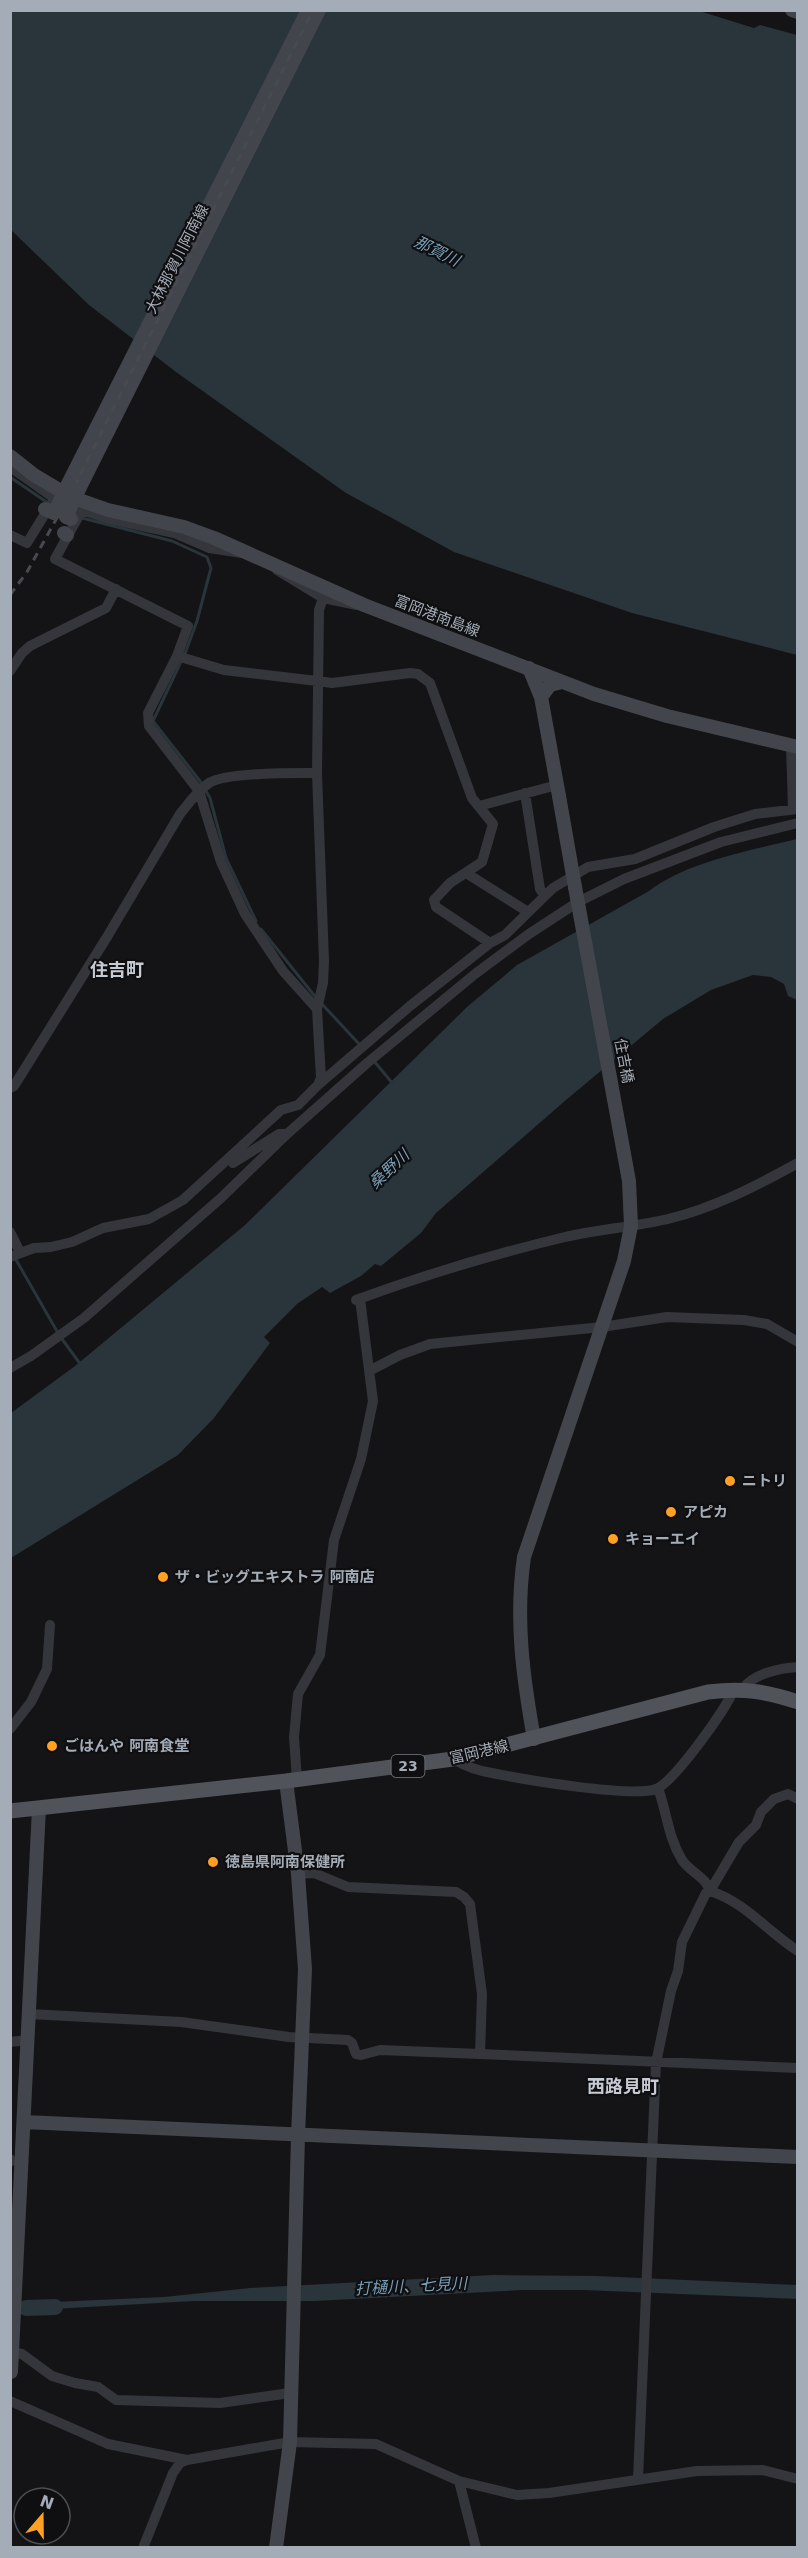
<svg xmlns="http://www.w3.org/2000/svg" width="808" height="2558" font-family="'DejaVu Sans','Noto Sans JP',sans-serif">
  <rect width="100%" height="100%" fill="#141416"/>
  <path fill="#29343b" d="M696 10 754 28 760 25 797 35V655L632 613 454 552 346 493 176 372 89 305 11 230 10 11Z
    M797 839V1000L788 996 784 984 771 977 753 975 711 990 663 1019 566 1100 436 1213 421 1233 381 1266 375 1264 361 1276 330 1293 322 1287 297 1304 264 1337 270 1343 214 1418 178 1455 11 1558V1413L75 1366 245 1225 467 1007 517 965 649 891C686 862 752 850 797 839Z
    M493 2275 596 2276 798 2285 797 2299 584 2290H522L315 2301H194L35 2310 31 2306V2303L164 2297 250 2288Z"/>
  <g fill="none" stroke-linecap="round" stroke-linejoin="round">
    <path stroke="#29343b" stroke-width="3" d="M10 477 48 503
      M82 518 172 541 207 557 211 568 197 621 186 651 153 721 200 781 210 798 226 858 256 921
      M261 929 317 999
      M322 1004 360 1045
      M374 1061 393 1084
      M15 1258 58 1333
      M62 1339 81 1365"/>
    <path stroke="#29343b" stroke-width="16" d="M26 2308 55 2307"/>
    <path stroke="#34363b" stroke-width="10" d="M10 467 54 498 82 510 106 518 174 533 209 548 242 553
      M82 510 55 559 188 626 177 656
      M10 535 27 543 51 504
      M277 570 323 598 357 605
      M10 671 22 653 30 646 106 608 116 589
      M791 745 793 809
      M525 793 540 889 545 896
      M479 806 557 785
      M466 873 528 912
      M317 1009 283 971 245 914 221 862 199 791 149 726 148 713 177 656 224 670 317 681 332 683 410 673 418 674 430 683 472 798 493 824 482 862 450 883 434 900 436 907 490 943
      M318 1085 410 1006 490 943 505 935 553 888 588 867 635 859 714 827 755 814 798 809
      M10 1088 14 1086 107 937 180 814C189 803 197 791 209 783 226 772 295 773 317 773
      M233 1163 279 1134H284
      M10 1232 20 1252
      M10 1257 34 1248 51 1247 72 1242 103 1228 149 1219 183 1200 281 1110 298 1105 318 1085 321 1078 317 1009 323 983 324 961 317 773 319 610 323 598
      M356 1300C424 1275 494 1254 565 1237 599 1229 634 1227 668 1219 714 1208 756 1186 798 1163
      M10 1368 31 1356 84 1318 221 1198 287 1134 366 1064 475 974 529 934 578 902 624 879 721 842 798 823
      M369 1371 400 1355 430 1344 602 1327 667 1317 744 1320 767 1324 798 1342
      M743 1689C752 1674 780 1668 798 1667
      M10 1729 31 1702 47 1669 50 1625
      M453 1759C465 1766 478 1771 492 1773 521 1779 632 1798 656 1789 674 1782 727 1708 734 1689
      M297 1780 294 1737 298 1694 320 1655 334 1540 361 1459 373 1401 360 1299
      M658 1788C667 1813 668 1837 682 1860 690 1872 706 1877 710 1891 745 1902 768 1932 798 1951
      M29 2014 181 2022 289 2037 348 2040 352 2043 356 2054 361 2055 380 2050 480 2054 482 1994 470 1904 464 1897 456 1892 348 1887 314 1873 298 1874
      M10 2042 28 2040
      M480 2054 798 2068
      M10 2159 12 2161
      M12 2352 22 2354 52 2376 75 2383 98 2387 116 2400 220 2403 290 2393
      M10 2401 108 2444 187 2460 290 2442 376 2444 459 2481 517 2495 549 2493 697 2471 763 2470 798 2479
      M638 2479 656 2063 671 1991 678 1971 682 1942 706 1893 710 1891 739 1842 756 1825 761 1812 774 1799 788 1794 798 1799
      M459 2481 476 2548
      M143 2548 173 2473 180 2463 187 2460"/>
    <path stroke="#42454b" stroke-width="14" d="M792 10 798 12
      M10 456 34 475 71 497 108 510 184 527 214 538 364 605 594 694 667 716 798 747
      M68 484 308 10
      M79 489 319 10
      M64 533 67 535
      M529 668 541 697 550 685 562 682
      M541 697 559 796
      M534 1739C523 1677 515 1619 524 1557L624 1261 631 1226 629 1181 575 887
      M24 2122 798 2157
      M11 2372 39 1808
      M276 2548 290 2442 298 2136 305 1969 298 1874 286 1781"/>
    <path stroke="#50535a" stroke-width="15" d="M10 1811 286 1781 453 1759 708 1692C743 1688 765 1691 798 1702"/>
    <path stroke="#474a50" stroke-width="3" stroke-dasharray="8 6" stroke-linecap="butt" d="M10 595 27 572 74 487 313 10"/>
    <path stroke="#42454b" stroke-width="14" d="M45 509 54 513 68 484
      M71 519 66 517 79 489
      M559 796 575 887"/>
  </g>
  <g fill="#ffa022" stroke="#0f0f11" stroke-width="2">
    <circle cx="730" cy="1481" r="6"/>
    <circle cx="671" cy="1512" r="6"/>
    <circle cx="613" cy="1539" r="6"/>
    <circle cx="163" cy="1577" r="6"/>
    <circle cx="52" cy="1746" r="6"/>
    <circle cx="213" cy="1862" r="6"/>
  </g>
  <g text-anchor="middle" dominant-baseline="central" stroke-width="4.5" stroke-linejoin="round" paint-order="stroke">
    <rect fill="#0f0f11" stroke="#777d85" stroke-width="1.5" x="391.5" y="1755" width="33" height="22" rx="4.5"/>
    <g font-size="14" font-weight="bold" fill="#a4acb7">
      <text x="408" y="1766">23</text>
    </g>
    <g font-size="15" fill="#a4acb7" stroke="#0f0f11">
      <text transform="translate(177 259) rotate(-63)">大林那賀川阿南線</text>
      <text transform="translate(437 616) rotate(21)">富岡港南島線</text>
      <text transform="translate(624 1061) rotate(79)">住吉橋</text>
      <text transform="translate(479 1752) rotate(-13)">富岡港線</text>
    </g>
    <g font-size="15" font-weight="bold" fill="#a4acb7" stroke="#0f0f11" text-anchor="start">
      <text x="742" y="1481">ニトリ</text>
      <text x="683" y="1512">アピカ</text>
      <text x="625" y="1539">キョーエイ</text>
      <text x="175" y="1577">ザ・ビッグエキストラ 阿南店</text>
      <text x="64" y="1746">ごはんや 阿南食堂</text>
      <text x="225" y="1862">徳島県阿南保健所</text>
    </g>
    <g font-size="16" font-style="italic" fill="#789eb6" stroke="#0f0f11">
      <text transform="translate(437 251) rotate(26)">那賀川</text>
      <text transform="translate(389 1169) rotate(-43)">桑野川</text>
      <text transform="translate(411 2286) rotate(-3)">打樋川、七見川</text>
    </g>
    <g font-size="18" font-weight="bold" fill="#c6cad3" stroke="#0f0f11">
      <text x="117" y="969">住吉町</text>
      <text x="623" y="2086">西路見町</text>
    </g>
  </g>
  <rect width="808" height="2558" fill="none" stroke="#a4acb7" stroke-width="24"/>
  <g transform="translate(42 2516) rotate(20)"><circle r="28" fill="#0f0f11" stroke="#4b4e53" stroke-width="1.5"/>
  <path d="M0-4.5L10 22L0 15L-10 22Z" fill="#ffa022"/>
  <text y="-9" font-size="16" font-weight="bold" text-anchor="middle" fill="#a4acb7">N</text>
  </g>
</svg>
